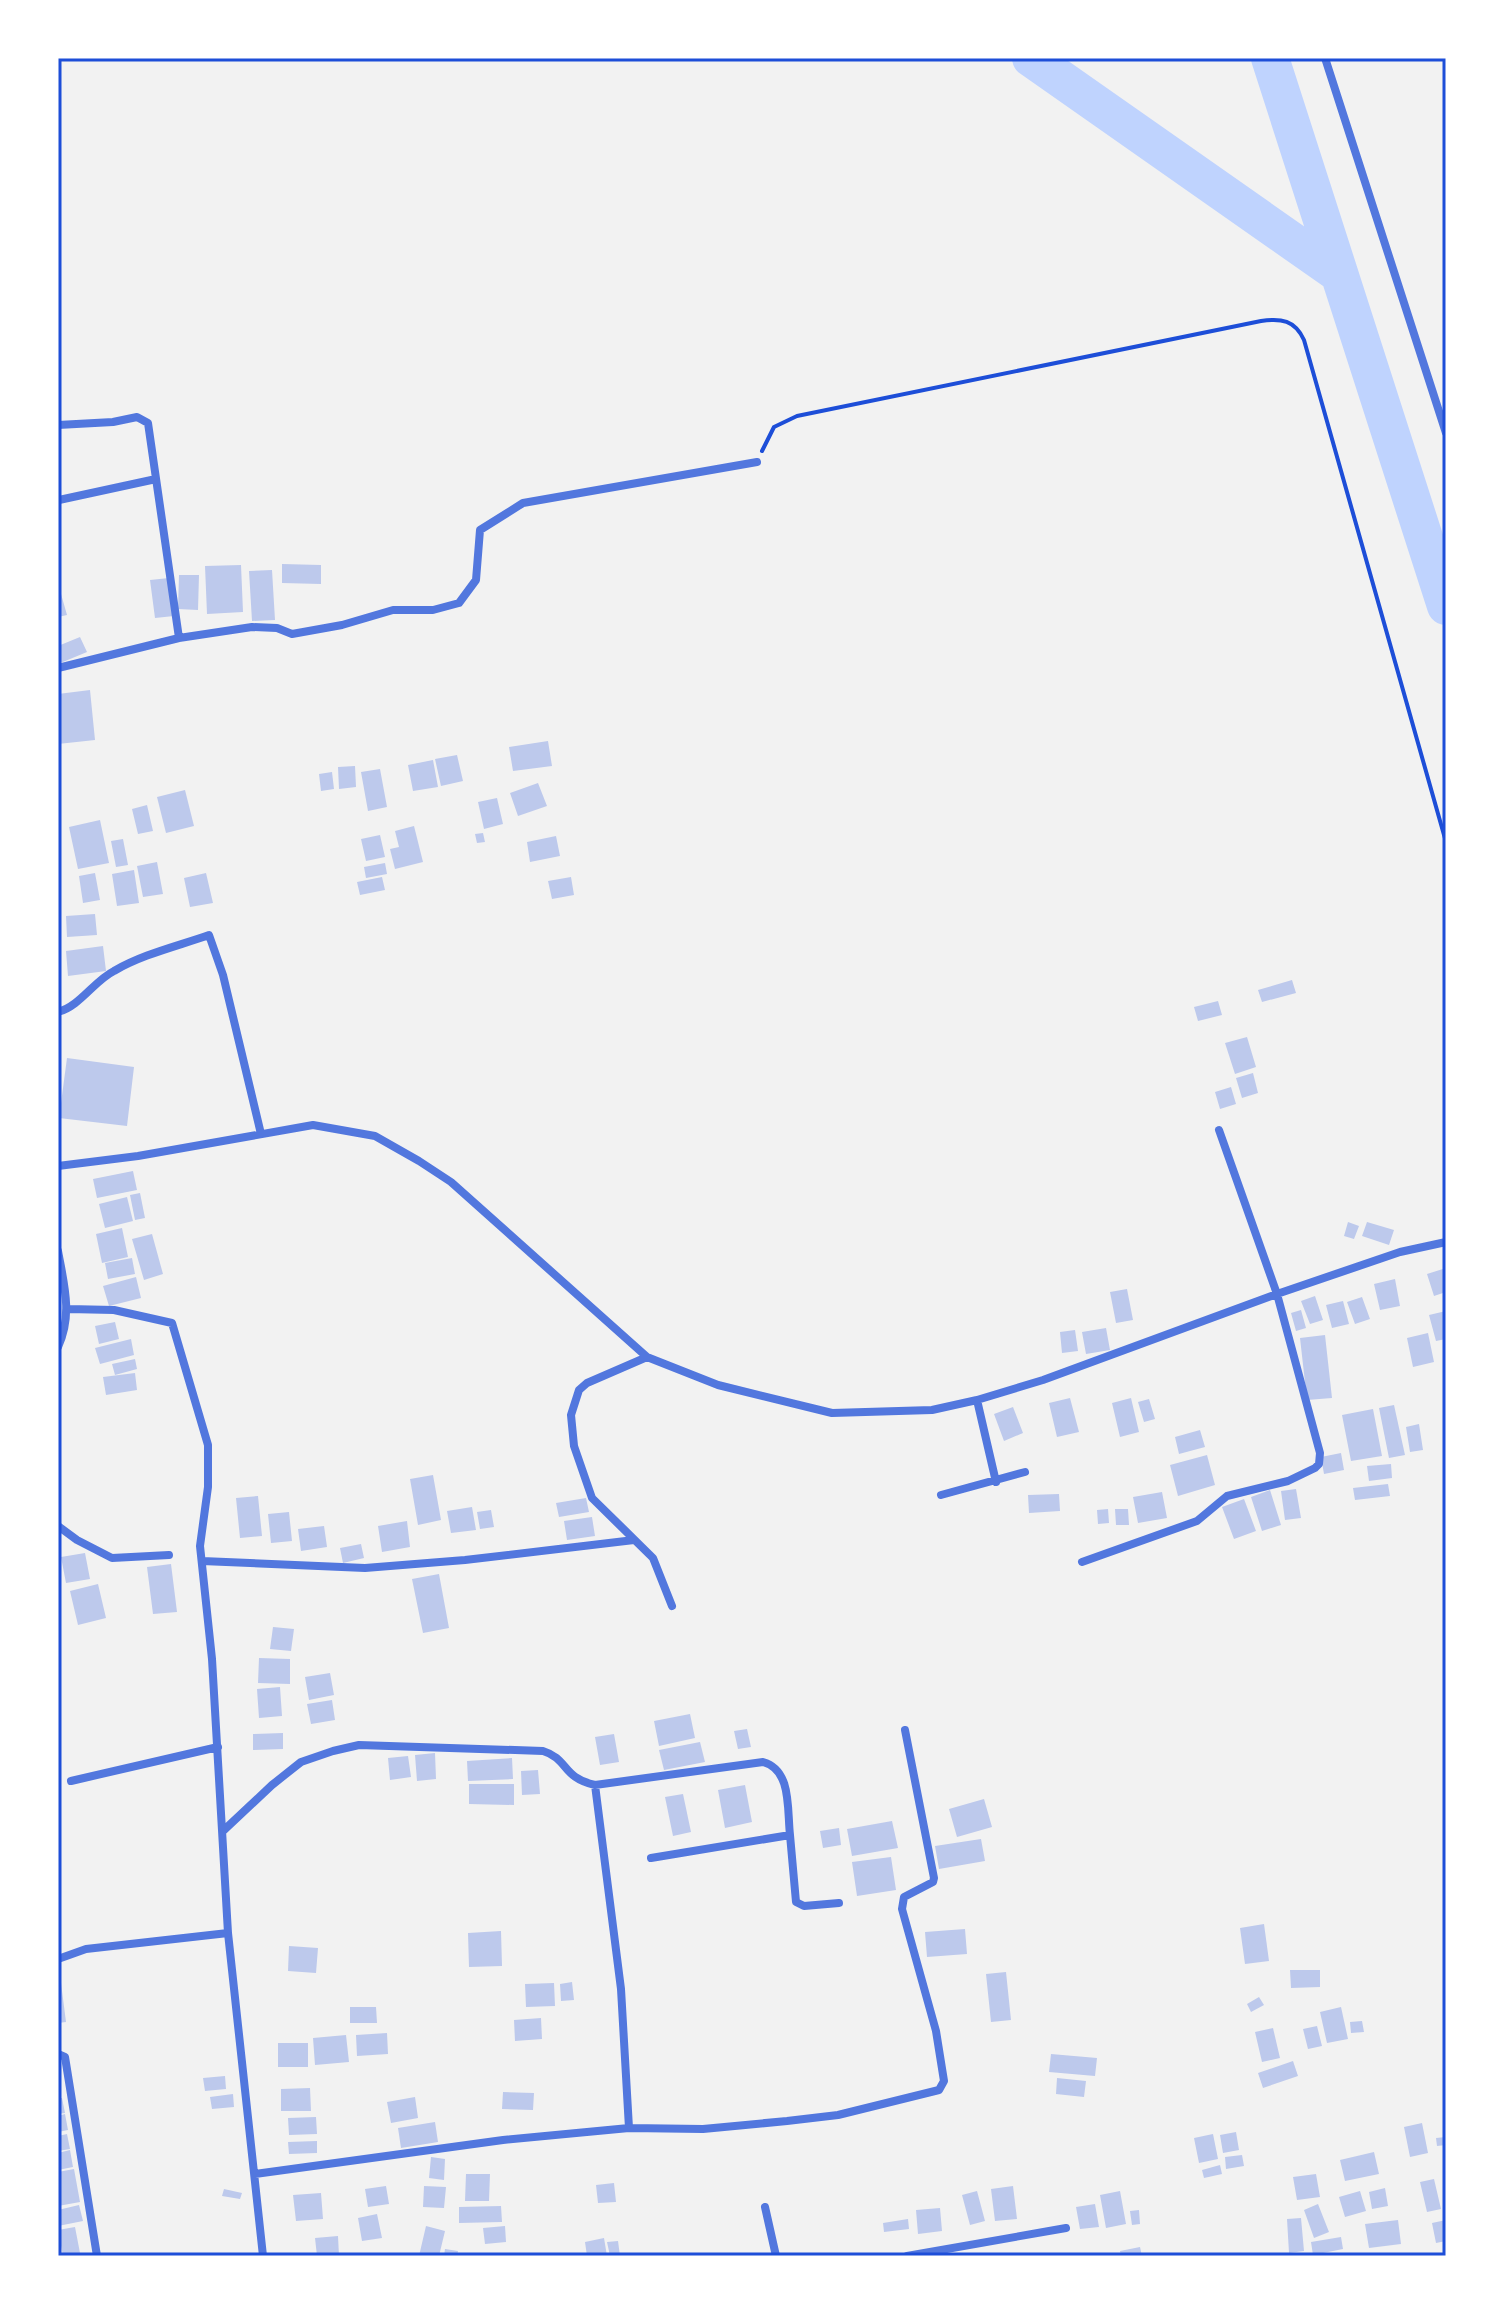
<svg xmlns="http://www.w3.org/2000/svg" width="1504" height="2314" font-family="'Work Sans',sans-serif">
  <rect width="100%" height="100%" fill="#f2f2f2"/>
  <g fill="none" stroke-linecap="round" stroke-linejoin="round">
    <path stroke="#bfd3fe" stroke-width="38" d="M1031 58 1339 274
      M1270 58 1446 606"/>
  </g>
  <path fill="#bdc9ec" d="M282 564 321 565V584L282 583Z
    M241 565 243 612 207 614 205 566Z
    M272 570 275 620 252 621 249 571Z
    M179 575H199L198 610 178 609Z
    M169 578 174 616 155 618 150 580Z
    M61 594 67 615 58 617V595Z
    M80 637 87 652 58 664V646Z
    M90 690 95 740 58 744V694Z
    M548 741 552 766 513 771 509 747Z
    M457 755 463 781 441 786 435 759Z
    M433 760 438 787 413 791 408 765Z
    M355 766 356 787 339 789 338 767Z
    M380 769 387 807 368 811 361 772Z
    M332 772 334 789 321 791 319 774Z
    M538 783 547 806 518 816 510 793Z
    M185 790 194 826 166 833 157 797Z
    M497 798 503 824 484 829 478 802Z
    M147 805 153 831 138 834 132 809Z
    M100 820 109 863 78 869 69 827Z
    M414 826 423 862 395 869 390 849 399 847 395 831Z
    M483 833 485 842 477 843 475 834Z
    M380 835 385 857 366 861 361 839Z
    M556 836 560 856 530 862 527 842Z
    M123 839 128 865 116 867 111 841Z
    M157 862 163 894 143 897 137 866Z
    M385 863 387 874 366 878 364 867Z
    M134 870 139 903 117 906 112 874Z
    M95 873 100 900 83 903 79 876Z
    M206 873 213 903 190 907 184 878Z
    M382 877 385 890 360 895 357 882Z
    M571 877 574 895 552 899 548 881Z
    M95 914 97 935 67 937 66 916Z
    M103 946 106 971 68 976 66 951Z
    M1292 980 1296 993 1262 1002 1258 990Z
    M1218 1001 1222 1015 1198 1021 1194 1007Z
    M1247 1037 1256 1067 1235 1074 1225 1043Z
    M67 1058 134 1067 127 1126 59 1118Z
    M1253 1073 1258 1093 1242 1098 1236 1078Z
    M1231 1087 1236 1104 1220 1109 1215 1092Z
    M133 1171 137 1190 97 1198 93 1179Z
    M140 1193 145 1218 135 1220 130 1195Z
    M127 1197 133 1221 105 1228 99 1204Z
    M1348 1222 1359 1226 1354 1239 1344 1236Z
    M1367 1222 1394 1230 1389 1245 1362 1236Z
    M122 1228 128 1257 102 1263 96 1234Z
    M152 1234 163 1274 144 1280 132 1239Z
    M132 1258 135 1274 108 1279 105 1263Z
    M1446 1268V1292L1434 1296 1427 1274Z
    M136 1277 141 1298 109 1306 103 1286Z
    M1395 1279 1400 1306 1380 1310 1374 1284Z
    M1127 1289 1133 1320 1116 1323 1110 1292Z
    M1315 1296 1323 1320 1310 1324 1301 1301Z
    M1362 1297 1370 1319 1355 1324 1347 1302Z
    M1343 1301 1349 1324 1332 1328 1326 1305Z
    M1301 1310 1306 1328 1296 1331 1291 1313Z
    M1446 1311V1339L1436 1341 1429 1315Z
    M115 1322 119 1339 99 1344 95 1326Z
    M1106 1328 1110 1350 1086 1354 1082 1332Z
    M1075 1330 1078 1351 1062 1353 1060 1332Z
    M1428 1333 1434 1362 1413 1367 1407 1338Z
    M1325 1335 1332 1398 1307 1400 1300 1338Z
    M131 1339 134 1355 100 1364 95 1348Z
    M135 1359 137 1369 115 1375 112 1364Z
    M135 1373 137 1390 106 1395 103 1377Z
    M1070 1398 1079 1432 1057 1437 1049 1403Z
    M1131 1398 1139 1432 1120 1437 1112 1403Z
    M1149 1399 1155 1419 1144 1422 1138 1402Z
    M1394 1405 1405 1455 1389 1458 1379 1408Z
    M1013 1407 1023 1433 1004 1441 994 1414Z
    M1373 1409 1382 1456 1351 1461 1342 1415Z
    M1419 1424 1423 1450 1410 1452 1406 1427Z
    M1200 1430 1205 1447 1179 1454 1175 1437Z
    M1341 1453 1344 1470 1324 1474 1321 1457Z
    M1207 1455 1215 1485 1178 1496 1170 1465Z
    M1391 1464 1392 1478 1369 1481 1367 1466Z
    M433 1475 441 1520 418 1525 410 1479Z
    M1388 1484 1390 1496 1355 1500 1353 1488Z
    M1296 1489 1301 1518 1285 1520 1281 1491Z
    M1270 1490 1281 1525 1262 1531 1251 1497Z
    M1162 1492 1167 1518 1138 1523 1133 1497Z
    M1059 1494 1060 1511 1029 1513 1028 1495Z
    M258 1496 262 1536 240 1538 236 1498Z
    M586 1498 589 1512 559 1517 556 1503Z
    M1244 1499 1256 1531 1234 1539 1222 1507Z
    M472 1507 476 1530 451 1533 447 1511Z
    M1108 1509 1109 1523 1098 1524 1097 1510Z
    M1115 1509H1128L1129 1525H1116Z
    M491 1510 494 1527 480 1529 477 1512Z
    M289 1512 292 1541 271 1543 268 1514Z
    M592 1517 595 1536 567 1540 564 1521Z
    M407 1521 410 1547 382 1552 378 1526Z
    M324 1526 327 1547 301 1551 298 1529Z
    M361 1544 364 1558 343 1563 340 1548Z
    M85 1553 90 1579 66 1583 61 1557Z
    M171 1564 177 1612 153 1614 147 1567Z
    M439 1574 449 1628 423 1633 412 1579Z
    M98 1584 106 1618 78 1625 70 1591Z
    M273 1627 294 1629 291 1651 270 1649Z
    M259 1658 290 1659V1684L258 1683Z
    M330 1673 334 1695 309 1700 305 1677Z
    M280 1687 282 1716 259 1718 257 1689Z
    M332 1700 335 1720 311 1724 307 1704Z
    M690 1714 695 1738 659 1746 654 1721Z
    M747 1729 751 1747 738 1749 734 1731Z
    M283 1733V1749L253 1750V1734Z
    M614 1734 619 1762 600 1765 595 1737Z
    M700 1742 705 1762 664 1770 659 1750Z
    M435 1753 436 1779 417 1781 415 1755Z
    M408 1756 411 1777 390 1780 388 1758Z
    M512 1758 513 1779 468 1781 467 1761Z
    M538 1770 540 1794 522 1795 521 1771Z
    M469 1784H514V1805L469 1804Z
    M745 1785 752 1822 725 1828 718 1790Z
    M683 1794 691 1832 673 1836 665 1797Z
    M984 1799 992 1827 957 1837 949 1809Z
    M892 1821 898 1848 852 1856 847 1829Z
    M839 1828 841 1845 823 1848 820 1831Z
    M981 1839 985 1861 939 1869 935 1846Z
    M891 1857 896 1890 857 1896 852 1862Z
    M1264 1924 1269 1961 1245 1964 1240 1928Z
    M965 1929 967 1954 927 1957 925 1932Z
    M501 1931 502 1966 469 1967 468 1933Z
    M289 1946 318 1948 316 1973 288 1971Z
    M1290 1970H1320V1987L1291 1988Z
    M1006 1972 1011 2020 991 2022 986 1974Z
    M572 1982 574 2000 561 2001 560 1984Z
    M58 1983H61L66 2022 58 2023Z
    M554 1983 555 2006 526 2007 525 1984Z
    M1259 1997 1264 2005 1251 2012 1247 2004Z
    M350 2007H376L377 2023H350Z
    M1341 2007 1348 2039 1327 2043 1320 2012Z
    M541 2018 542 2039 515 2041 514 2020Z
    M1362 2021 1364 2032 1351 2033 1350 2022Z
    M1317 2026 1322 2046 1308 2049 1303 2029Z
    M1273 2028 1280 2058 1262 2062 1255 2032Z
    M387 2033 388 2054 357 2056 356 2035Z
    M346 2035 349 2062 315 2065 313 2038Z
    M278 2043H308V2067H278Z
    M1051 2054 1097 2058 1095 2076 1049 2072Z
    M1293 2061 1298 2076 1263 2088 1258 2073Z
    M225 2076 226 2089 205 2091 203 2078Z
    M1057 2078 1086 2081 1084 2097 1056 2094Z
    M310 2088 311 2111H281V2089Z
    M503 2092 534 2093 533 2110 502 2109Z
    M233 2094 234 2107 212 2109 210 2097Z
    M415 2097 418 2118 391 2123 387 2102Z
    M58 2098H62L65 2113 58 2114Z
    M65 2114 68 2130 58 2132V2116Z
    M316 2117 317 2134 289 2135 288 2118Z
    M435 2122 438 2142 401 2148 398 2128Z
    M1422 2123 1428 2153 1410 2157 1404 2127Z
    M1236 2132 1239 2150 1223 2153 1220 2135Z
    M67 2134 70 2149 58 2151V2136Z
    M1213 2134 1218 2159 1199 2163 1194 2138Z
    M1446 2137V2145L1437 2146 1436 2138Z
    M317 2141V2153L289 2154 288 2142Z
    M70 2150 73 2167 58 2170V2153Z
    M1374 2152 1379 2174 1345 2181 1340 2160Z
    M1242 2155 1244 2166 1226 2169 1225 2157Z
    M431 2157 445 2159 444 2180 429 2178Z
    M1220 2165 1222 2174 1204 2178 1202 2170Z
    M74 2169 80 2202 58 2206V2172Z
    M466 2174H490L489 2201H465Z
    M1316 2174 1320 2197 1297 2200 1293 2177Z
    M1434 2179 1441 2209 1427 2212 1420 2182Z
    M614 2183 616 2202 598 2203 596 2185Z
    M386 2186 389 2204 368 2207 365 2189Z
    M424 2186 446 2187 444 2208 423 2207Z
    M1013 2186 1017 2219 995 2221 991 2189Z
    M1385 2188 1388 2206 1372 2209 1369 2192Z
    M224 2189 242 2193 240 2199 222 2196Z
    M977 2191 985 2221 970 2225 962 2195Z
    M1120 2191 1126 2224 1106 2228 1100 2195Z
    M1360 2191 1366 2211 1345 2217 1339 2197Z
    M321 2193 323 2219 296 2221 293 2195Z
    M1095 2204 1099 2227 1080 2229 1076 2207Z
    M1318 2204 1329 2232 1314 2238 1304 2210Z
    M79 2205 83 2221 58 2226V2210Z
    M501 2206 502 2222 459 2223V2207Z
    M940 2208 942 2231 918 2234 916 2210Z
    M1139 2210 1140 2224 1132 2225 1130 2211Z
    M377 2214 382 2238 362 2241 358 2218Z
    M1301 2218 1304 2251 1289 2253 1287 2219Z
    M908 2219 909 2229 884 2232 883 2223Z
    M1398 2220 1401 2244 1369 2248 1365 2224Z
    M1446 2220V2241L1436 2243 1432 2223Z
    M426 2226 445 2231 439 2256H419Z
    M505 2226 506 2242 485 2244 483 2228Z
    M75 2227 80 2253 63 2256 58 2230Z
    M338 2236 339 2256H317L315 2238Z
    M1341 2237 1343 2249 1313 2255 1311 2242Z
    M604 2238 607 2256H587L585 2242Z
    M618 2241 620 2256H610L607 2242Z
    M1140 2247 1142 2256H1121L1120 2251Z
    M445 2249 458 2251 457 2256H444Z"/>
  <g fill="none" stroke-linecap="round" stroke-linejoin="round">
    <path stroke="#1d4ed8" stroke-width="4" d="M762 451 774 427 797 416 1261 321C1281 318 1295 320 1304 340L1446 842"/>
    <path stroke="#5277de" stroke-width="8" d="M1325 58 1446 433
      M58 425 113 422 137 417 148 423 179 638
      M59 500 156 479
      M58 668 179 638 252 627 277 628 292 634 342 625 393 610H433L459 603 476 580 480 530 523 503 757 462
      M58 1012C80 1006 94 981 114 971 143 954 178 946 209 935L223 975 261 1134
      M58 1166 138 1156 313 1125 375 1136 419 1161 451 1182 647 1357 718 1385 832 1413 932 1410 977 1400 1043 1380 1277 1294 1400 1252 1446 1242
      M58 1251C64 1284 73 1315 58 1347
      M68 1309 114 1310 172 1323 208 1445V1487L200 1546 212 1659 228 1933 263 2256
      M647 1357 587 1383 579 1390 571 1415 574 1446 592 1498 653 1558 672 1606
      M977 1400 996 1482
      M941 1495 1025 1472
      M58 1526 77 1540 112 1558 169 1555
      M202 1561 365 1568 465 1560 634 1540
      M1082 1562 1197 1521 1227 1496 1288 1481 1315 1468 1319 1464 1320 1453 1277 1294 1219 1130
      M71 1781 218 1747
      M223 1831 272 1785 301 1762 333 1751 359 1745 543 1751C569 1759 561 1777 595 1785L763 1762C792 1770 787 1809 790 1835L651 1858
      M790 1835 796 1902 804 1906 839 1903
      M58 1959 86 1949 228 1933
      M58 2054 65 2057 97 2256
      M629 2128 703 2129 787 2121 838 2115 939 2090 944 2081 936 2031 902 1909 904 1897 933 1882 934 1878 905 1730
      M255 2174 503 2140 629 2128 621 1989 595 1785
      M765 2207 776 2256
      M907 2256 1066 2228"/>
  </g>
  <rect width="1504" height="2314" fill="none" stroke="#ffffff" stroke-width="120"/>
  <rect x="60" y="60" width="1384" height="2194" fill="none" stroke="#1d4ed8" stroke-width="3"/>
</svg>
